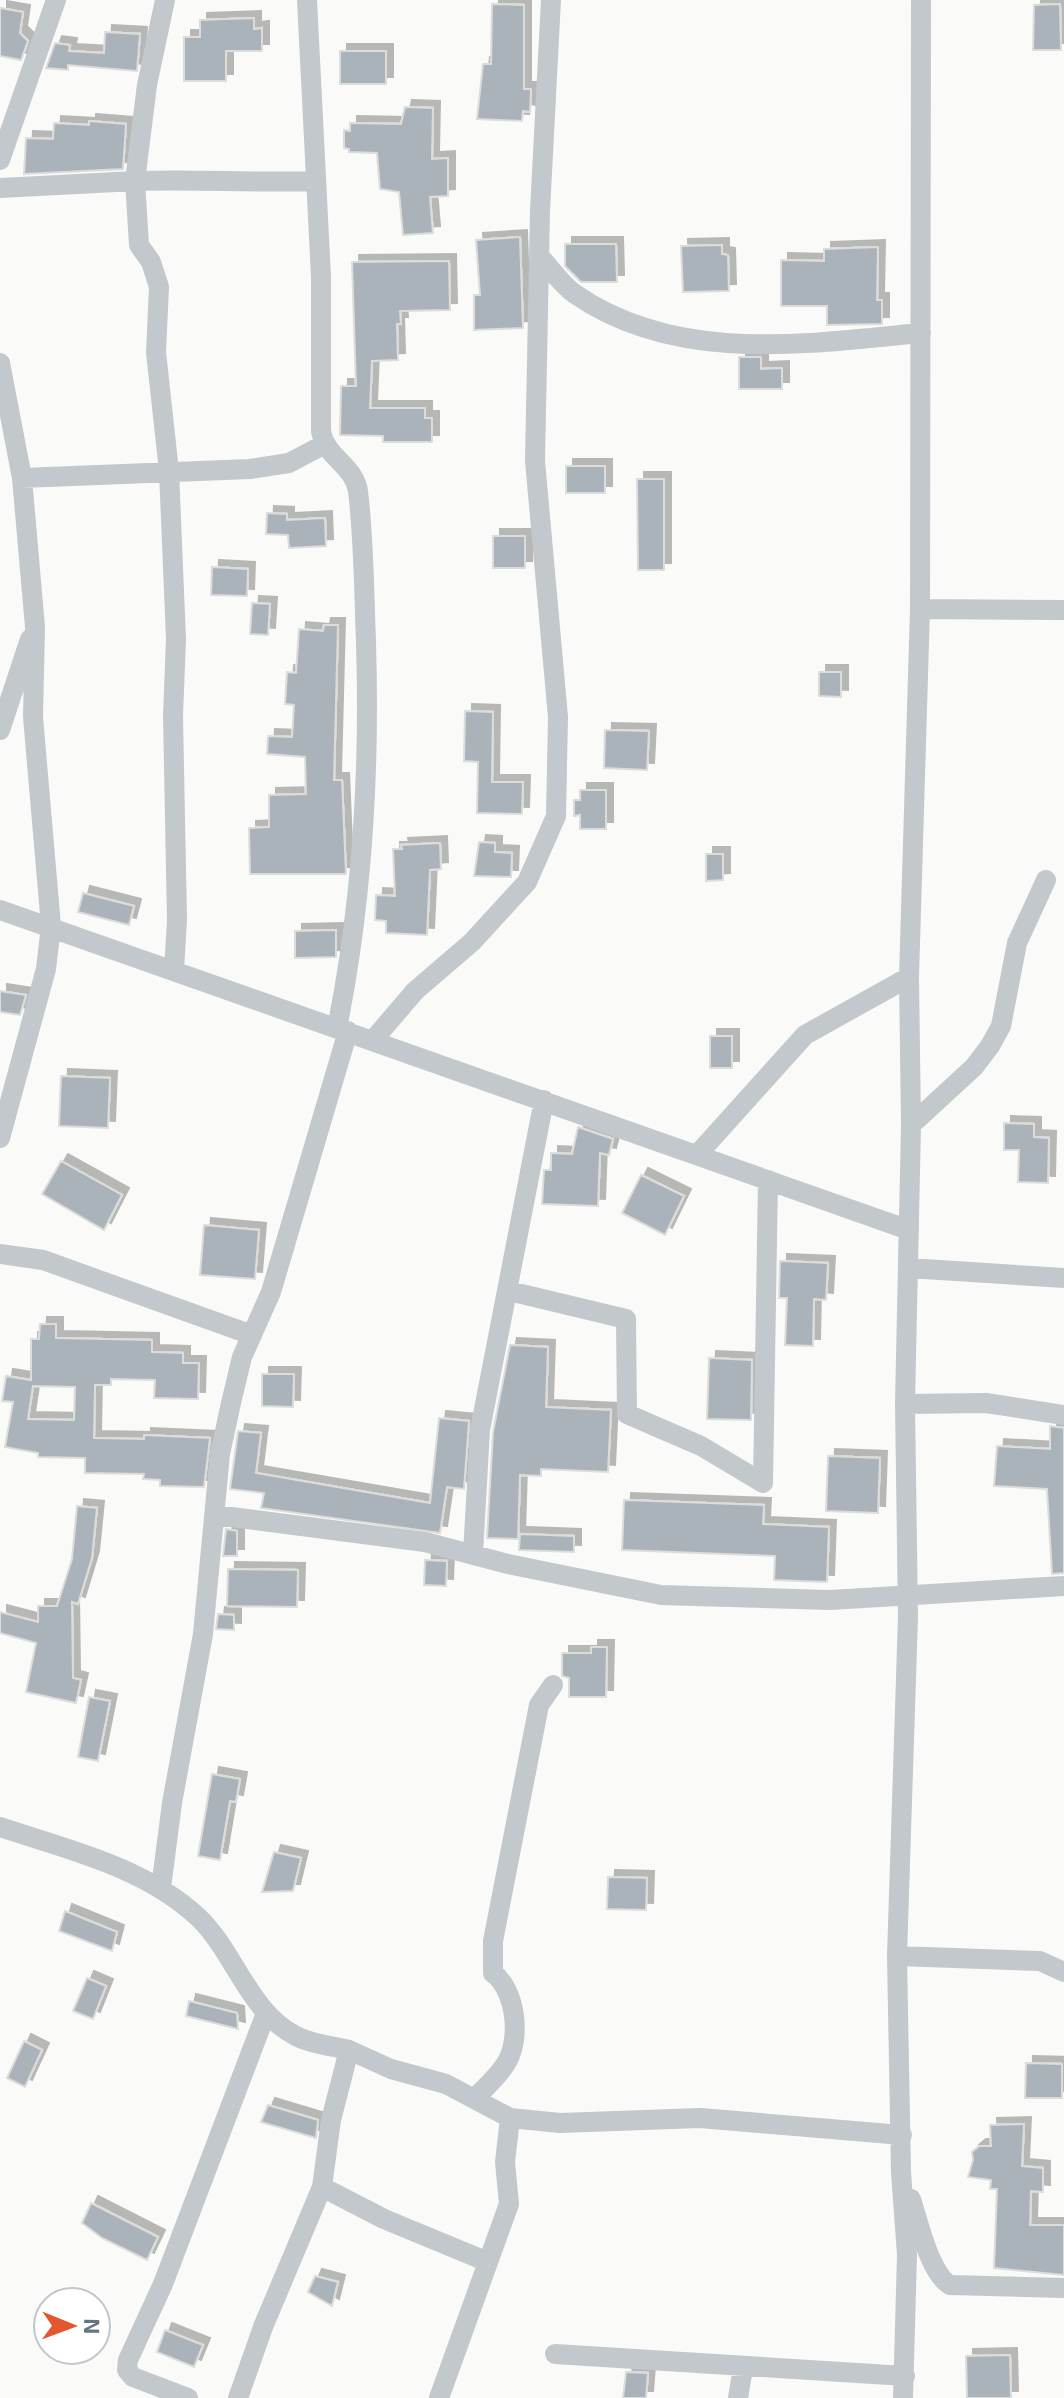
<svg xmlns="http://www.w3.org/2000/svg" width="1064" height="2398" font-family="'Exo 2',sans-serif">
  <defs>
    <filter id="shadow"><feDropShadow dx="7" dy="-7" stdDeviation="0" flood-color="#0004"/></filter>
  </defs>
  <rect width="100%" height="100%" fill="#fafaf8"/>
  <path fill="#aab3b9" stroke="#dcdcda" stroke-width="2" fill-rule="evenodd" filter="url(#shadow)" d="M492 4 524 5V89H531L530 112 523 111 522 121 477 119 483 64H491Z
    M1060 4 1061 50H1033L1034 5Z
    M0 8 23 12 20 33 28 41 21 60 0 56Z
    M254 18V29L262 28V51H226V81H184V37H200V20Z
    M105 32 140 34 137 71 68 65V70L46 68 55 43 70 45 69 51 104 53Z
    M340 51H386V84H340Z
    M405 107 433 108 432 159 448 158V196L430 197 433 233 403 235 399 192 380 189 377 153 349 152V149L344 148V130L350 131V123L401 124Z
    M89 121 126 124 123 169 24 174 26 138 53 139 54 123 89 125Z
    M520 237 523 328 474 330V295H480L476 240Z
    M565 244H616L617 282H581L565 266Z
    M722 245V254L728 255 729 291 683 292 681 246Z
    M878 247 877 300H882V324L827 325V306H781V260L824 261V249Z
    M449 261 450 310 400 311 401 324H397L398 360 372 361 370 408H425V418H432V442H383V436L340 435 341 386H356L352 262Z
    M739 357H761V369L782 368V389H739Z
    M566 466H605V493H566Z
    M637 479H664V570H638Z
    M267 513 287 514V520L325 518 326 546 289 548 288 535 266 534Z
    M493 536H525V568H493Z
    M212 567 248 569 247 596 211 595Z
    M252 603 270 604 268 635 250 634Z
    M324 625H338L334 780H342L346 874H250L249 828 269 827V795L306 794 305 757 267 754 268 736 292 737 294 705 285 704 287 672 296 673 299 629 323 631Z
    M819 672H841V697L819 696Z
    M465 711 493 712 492 782H523L522 814 477 813 478 762 464 761Z
    M605 730 649 731 647 770 604 768Z
    M580 790H606V829H580V815L574 816V800H580Z
    M479 842 495 843V852L512 853 511 877 474 876Z
    M440 843 441 869 430 870 427 935 386 933V921L375 920 376 895 395 896 393 849H402L401 845Z
    M706 854H723V880L706 881Z
    M83 893 134 906 129 925 78 912Z
    M336 930V957L295 958V931Z
    M0 991 26 995 20 1015 0 1012Z
    M710 1036H732V1068H710Z
    M61 1076 110 1078 108 1128 59 1126Z
    M1004 1123 1034 1124V1137L1049 1138 1048 1183 1018 1182 1019 1150H1004Z
    M578 1127 613 1139 609 1155 600 1153 598 1206 542 1204 544 1170H551V1153L572 1154Z
    M61 1161 122 1195 104 1230 42 1194Z
    M641 1175 684 1196 665 1235 622 1213Z
    M204 1225 259 1230 255 1279 200 1275Z
    M780 1261 828 1263 826 1300 814 1299 813 1346 785 1345 787 1298H779Z
    M40 1324H56V1338L152 1340V1352L183 1353V1363H199L198 1399 154 1398 155 1380 111 1379V1385H95L94 1438 144 1439V1435L210 1438 204 1487 160 1486V1480L143 1479 144 1474 85 1473V1458L38 1457V1453L5 1447 13 1402 2 1401 6 1376 31 1380V1339H39ZM33 1386 75 1387 74 1420 28 1419Z
    M510 1345 548 1347 546 1407 611 1410 608 1472 541 1469V1476L520 1475 518 1539 487 1538 493 1432Z
    M709 1358 752 1360 751 1420 707 1419Z
    M262 1374H294L293 1407 262 1406Z
    M439 1418 469 1421 464 1489 447 1487 440 1533 261 1508 264 1493 230 1489 238 1431 261 1433 256 1473 430 1503Z
    M1050 1426 1064 1428V1573L1052 1574 1047 1489 994 1486 997 1446 1050 1449Z
    M828 1456 880 1458 878 1513 826 1511Z
    M624 1500 764 1505 763 1524 829 1527 827 1582 774 1580 775 1556 622 1550Z
    M77 1506 97 1508 92 1558 78 1604 72 1602 73 1678 81 1680 76 1703 26 1692 36 1643 0 1633V1612L38 1622V1606H57L72 1559Z
    M226 1529 237 1531V1556H223Z
    M520 1534 574 1536V1552L519 1550Z
    M425 1560 447 1561 446 1586 424 1585Z
    M228 1569 298 1570 297 1607 227 1606Z
    M218 1614 234 1615V1630L216 1629Z
    M591 1647H607L606 1697H569V1678L562 1676V1653H591Z
    M89 1697 110 1701 98 1761 78 1757Z
    M212 1774 240 1779 236 1802 230 1801 220 1860 198 1856Z
    M274 1852 301 1858 293 1891 262 1892Z
    M608 1877 647 1878 646 1910 607 1909Z
    M65 1911 117 1932 112 1951 59 1931Z
    M87 1978 106 1986 93 2019 73 2011Z
    M189 2001 237 2013 238 2029 186 2016Z
    M24 2041 42 2050 25 2087 7 2078Z
    M1026 2063 1062 2064V2098H1025Z
    M268 2105 318 2120 316 2138 261 2122Z
    M1024 2124 1022 2166 1043 2168V2192L1031 2191 1030 2225H1064V2275L994 2268 997 2189H990L991 2180 968 2177 973 2160 972 2152 979 2146H991L990 2125Z
    M91 2203 158 2237 147 2260 102 2238 82 2223Z
    M315 2276 338 2282 332 2306 308 2292Z
    M165 2330 203 2345 194 2367 157 2352Z
    M1010 2355 1011 2398H967L966 2356Z
    M626 2372 648 2373 646 2398H623Z"/>
  <g fill="none" stroke-linecap="round" stroke-linejoin="round">
    <path stroke="#c3c8cc" stroke-width="20" d="M165 0 147 85 135 181C196 179 255 183 315 181
      M307 0 321 277V431C325 457 354 465 358 491 364 541 364 592 366 642 370 773 363 899 337 1028
      M0 160 56 0
      M0 188 135 181 139 245 151 262 159 287 156 352 169 471 176 639 173 716 177 920 174 970
      M541 258C552 270 562 285 575 294 676 364 806 344 921 333
      M0 363 22 478 35 627 33 717 51 926 46 969 0 1138
      M22 478 250 469 289 463 323 445
      M920 609 1064 610
      M0 730 30 639
      M0 910 909 1230
      M374 1039 415 991 472 942 527 882 556 816 558 717 535 461 540 211 551 0
      M911 1125 974 1067 990 1046 1001 1026 1017 943 1046 880
      M697 1155 805 1035 909 977
      M0 1254 43 1260 252 1335
      M908 1268 1064 1278
      M509 1291 626 1319 627 1414 701 1446 763 1483 768 1180
      M905 1404 986 1403 1064 1415
      M216 1515 425 1542 508 1564 661 1595 830 1600 1064 1586
      M473 1554 480 1430 544 1100
      M0 1827C69 1850 145 1867 199 1918 235 1953 249 2012 296 2036 311 2044 332 2046 349 2050
      M161 1888 172 1803 203 1634 220 1454 231 1403 242 1357 271 1292 348 1031
      M897 1956 1040 1961 1064 1972
      M475 2098C485 2088 497 2077 505 2065 522 2040 516 1990 493 1973V1941L539 1705 553 1685
      M322 2187 384 2219 488 2262
      M911 2199C918 2221 930 2274 950 2285L1064 2288
      M555 2354 905 2376
      M188 2398 133 2377 127 2370 128 2360 163 2284 266 2013
      M238 2398 263 2327 322 2187 331 2120 349 2050 391 2069 446 2084 510 2118 560 2123 700 2118 902 2135
      M439 2398 509 2204 505 2162 510 2118
      M738 2398 743 2368
      M903 2398 907 2255 901 2172 897 1956 908 1616 905 1404 911 1125 909 977 920 609 921 0"/>
  </g>
  <g transform="translate(72 2326) rotate(91)"><circle r="38" fill="#ffffff" stroke="#c1c8cd" stroke-width="2"/>
  <path d="M0-6L14 30L0 20L-14 30Z" fill="#e4572e"/>
  <text y="-12" font-size="22" font-weight="bold" text-anchor="middle" fill="#657683">N</text>
  </g>
</svg>
